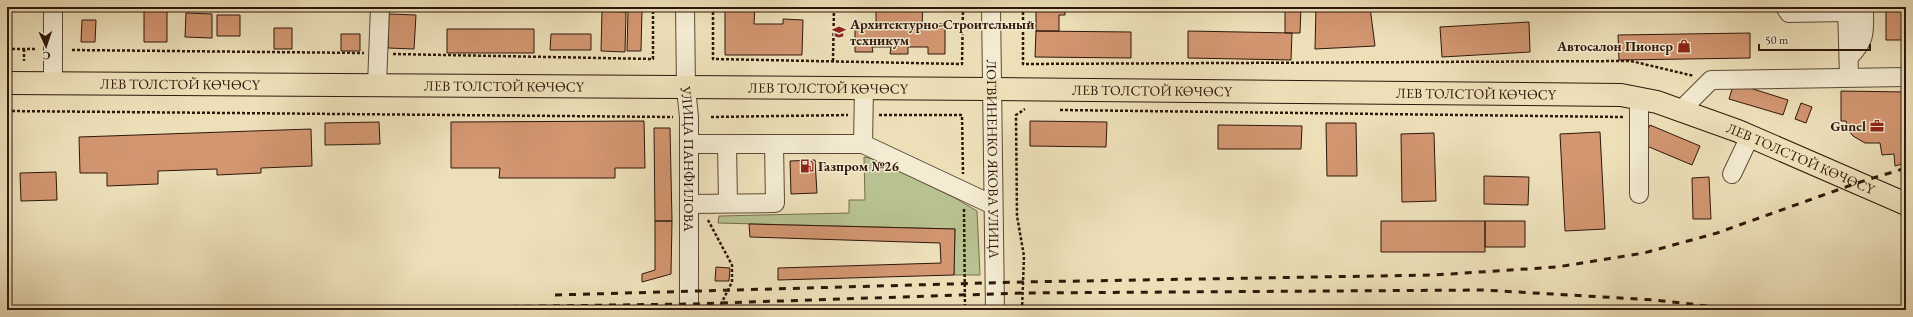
<svg xmlns="http://www.w3.org/2000/svg" width="1913" height="317" font-family="'EB Garamond',serif">
  <rect width="100%" height="100%" fill="#ede0b9"/>
  <filter id="stains"><feTurbulence type="fractalNoise" baseFrequency=".005" numOctaves="4"/><feColorMatrix values="0 0 0 0 .2 0 0 0 0 .09 0 0 0 0 .02 0 0 0 .5 -.17"/></filter>
  <radialGradient id="worn" r=".72"><stop offset=".6" stop-color="#630" stop-opacity="0"/><stop offset="1" stop-color="#630" stop-opacity=".3"/></radialGradient>
  <path fill="#b8c290" stroke="#746c4d" d="M864 157 874 159 955 198 977 211 980 275H954L955 229 718 223 719 216 849 213V200H865Z"/>
  <path fill="#d29671" stroke="#2f170a" d="M443 7H469L468 10Z
    M725 7H755L754 24H783V19L803 20 802 55H725Z
    M876 7H923L922 24H945V54H928V47H908V54H890L891 47H872L873 52H855V23H876Z
    M1036 7H1065V15H1059V31H1036Z
    M1285 7H1301L1300 33H1285Z
    M1316 7H1370L1375 46 1315 49Z
    M1886 7H1906V40H1886Z
    M144 10H167V42H144Z
    M628 10H642L641 51H627Z
    M602 11 626 12 625 52 601 51Z
    M186 13 212 14V38L185 37Z
    M389 14 416 15 414 49 388 48Z
    M217 15H240V36H217Z
    M82 20H96L95 42H81Z
    M1529 22 1530 52 1442 57 1440 27Z
    M274 28H292V49H274Z
    M447 29H534V53H447Z
    M1036 31 1131 32V58L1035 57Z
    M1188 31 1292 33 1291 60 1188 58Z
    M1750 33V58L1619 60 1618 35Z
    M341 34H360V51H341Z
    M551 34H591V50H550Z
    M1734 83 1788 100 1783 115 1729 99Z
    M1841 91 1906 92V163L1895 166 1894 154 1882 155 1880 143H1865L1853 136 1849 131 1846 121H1841Z
    M1801 103 1812 107 1806 123 1795 119Z
    M644 121 645 168H615V178H499L500 168H451V122Z
    M1030 121 1107 122 1106 147 1030 146Z
    M379 122 380 144 325 145V123Z
    M1326 123H1356L1357 176H1327Z
    M1218 125 1302 126 1301 149H1218Z
    M1650 125 1700 146 1692 165 1642 144Z
    M654 128H670L672 221H655Z
    M311 129 312 166 261 168V173L217 175V169L158 171V184L107 186V173H80L79 137Z
    M7 131H10L9 215H7Z
    M1600 132 1605 229 1565 231 1560 134Z
    M1434 133 1436 201 1402 202 1401 134Z
    M815 160 817 193 791 194 790 161Z
    M56 172 57 200 21 201 20 173Z
    M1484 176 1529 177 1528 205 1484 204Z
    M1709 177 1711 219H1693L1692 178Z
    M655 221H672L671 274 642 282V274L655 270Z
    M1381 221H1485V252H1381Z
    M1485 221H1525V247H1485Z
    M749 224 955 229 954 275 778 280V268L941 263 940 243 750 237Z
    M716 267 730 268 729 281H715Z"/>
  <g fill="none" stroke-linecap="round" stroke-linejoin="round">
    <g stroke="#5e4936" stroke-width="20">
      <g id="minor">
        <path id="s1" d="M685 7 686 88 689 117V310"/>
        <path id="s2" d="M991 7 995 310"/>
        <path d="M1785 7 1789 13 1847 12"/>
        <path d="M1847 7 1849 77"/>
        <path d="M1849 57C1867 39 1864 31 1864 7"/>
        <path d="M53 84V7"/>
        <path d="M377 85 380 7"/>
        <path d="M1639 97V194"/>
        <path d="M1681 110 1711 80 1906 77"/>
        <path d="M690 144H863L993 205"/>
        <path d="M727 144 728 203"/>
        <path d="M863 144 864 89"/>
        <path d="M1732 174 1750 136"/>
        <path d="M689 204 775 203 774 144"/>
      </g>
    </g>
    <g stroke="#2f170a" stroke-width="24">
      <g id="major">
        <path id="s3" d="M7 83 992 89 1621 95 1657 102 1738 131 1906 204"/>
      </g>
    </g>
    <path stroke="#2f170a" stroke-width="2.5" stroke-dasharray="3 2" stroke-linecap="butt" d="M713 7V59L962 64 963 7
      M1023 7V64L1631 61 1694 76
      M7 49H36
      M24 49V61
      M72 50 364 53
      M393 54 653 59V7
      M833 61 834 7
      M1060 110 1623 117
      M7 111 673 117
      M879 115H962L963 174
      M711 117 848 115
      M964 209 965 310
      M708 220 732 265V282L718 310
      M1022 310 1024 256 1017 216 1016 115 1025 109"/>
    <use href="#minor" stroke="#f3ebd2" stroke-width="18"/>
    <use href="#major" stroke="#ede0b9" stroke-width="22"/>
    <path stroke="#2f170a" stroke-width="3" stroke-dasharray="7 7" stroke-linecap="butt" d="M555 295 1022 282 1434 275 1557 267 1644 253 1717 233 1857 183 1906 168
      M245 310 690 304 1022 293 1483 290 1655 300 1743 310"/>
  </g>
  <defs>
    <g id="university-bare" transform="scale(1.08)"><path d="M0-5L7-2L0 1L-7-2ZM-4 1L0 2.5L4 1V4Q0 6-4 4Z" fill="#8f2418" stroke="#f3ebd2" stroke-width="2.5" paint-order="stroke"/></g>
    <g id="shop-bare" transform="scale(1.08)"><path d="M-5-2.5h2.3a2.7 3.5 0 0 1 5.4 0H5L5.5 6h-11ZM-1.5-2.5h3a1.5 2.3 0 0 0-3 0Z" fill="#8f2418" stroke="#f3ebd2" stroke-width="2.5" paint-order="stroke"/></g>
    <g id="office-bare" transform="scale(1.08)"><path d="M-6-3h4V-5.5h4V-3h4V5H-6ZM-1-4.5V-3h2v-1.5ZM-6 0V1H6V0Z" fill="#8f2418" stroke="#f3ebd2" stroke-width="2.5" paint-order="stroke"/></g>
    <g id="fuel-bare" transform="scale(1.08)"><path d="M-5.5-6h7V0h2V4h1.3V-2.5L3-4.5l.8-.8L6-3V5H2.5V1h-1V6h-7ZM-4.2-4.7v3.2H.2V-4.7Z" fill="#8f2418" stroke="#f3ebd2" stroke-width="2.5" paint-order="stroke"/></g>
  </defs>
  <g fill-rule="evenodd">
    <use href="#university-bare" x="839" y="32"/>
    <use href="#shop-bare" x="1684" y="46"/>
    <use href="#office-bare" x="1877" y="126"/>
    <use href="#fuel-bare" x="807" y="166"/>
  </g>
  <g text-anchor="middle" dominant-baseline="central" stroke-width="3" stroke-linejoin="round" paint-order="stroke">
    <g font-size="14" font-weight="bold" fill="#2f170a" stroke="#f3ebd2" text-anchor="start">
      <text x="850" y="24">Архитектурно-Строительный<tspan x="850" dy="16">техникум</tspan></text>
      <text x="1673" y="46" text-anchor="end">Автосалон Пионер</text>
      <text x="1866" y="126" text-anchor="end">Gunel</text>
      <text x="818" y="166">Газпром №26</text>
    </g>
    <g font-size="14" fill="#2f170a" stroke="#f3ebd2">
      <text stroke="none"><textPath href="#s3" startOffset="173">ЛЕВ ТОЛСТОЙ КӨЧӨСҮ</textPath></text>
      <text stroke="none"><textPath href="#s3" startOffset="497">ЛЕВ ТОЛСТОЙ КӨЧӨСҮ</textPath></text>
      <text stroke="none"><textPath href="#s3" startOffset="821">ЛЕВ ТОЛСТОЙ КӨЧӨСҮ</textPath></text>
      <text stroke="none"><textPath href="#s3" startOffset="1145">ЛЕВ ТОЛСТОЙ КӨЧӨСҮ</textPath></text>
      <text stroke="none"><textPath href="#s3" startOffset="1469">ЛЕВ ТОЛСТОЙ КӨЧӨСҮ</textPath></text>
      <text stroke="none"><textPath href="#s1" startOffset="152">УЛИЦА ПАНФИЛОВА</textPath></text>
      <text stroke="none"><textPath href="#s2" startOffset="152">ЛОГВИНЕНКО ЯКОВА УЛИЦА</textPath></text>
      <text stroke="none"><textPath href="#s3" startOffset="1805">ЛЕВ ТОЛСТОЙ КӨЧӨСҮ</textPath></text>
    </g>
  </g>
  <rect width="1913" height="317" fill="none" stroke="#ede0b9" stroke-width="24"/>
  <rect x="8" y="8" width="1897" height="301" fill="none" stroke="#2f170a" stroke-width="2"/>
  <rect x="12" y="12" width="1889" height="293" fill="none" stroke="#2f170a"/>
  <g transform="translate(46 46) rotate(177)" stroke="#f3ebd2" stroke-width="3" paint-order="stroke">
  <path d="M0-3L7 15L0 10L-7 15Z" fill="#2f170a"/>
  <text y="-6" font-size="11" font-weight="bold" text-anchor="middle" fill="#2f170a">С</text>
  </g>
  <path d="M1759 44v6h111v-6" fill="none" stroke="#2f170a" stroke-width="2"/>
  <text x="1765" y="44" font-size="12" fill="#2f170a" stroke="#f3ebd2" stroke-width="3" paint-order="stroke">50 m</text>
  <rect width="100%" height="100%" filter="url(#stains)"/>
  <rect width="100%" height="100%" fill="url(#worn)"/>
</svg>
